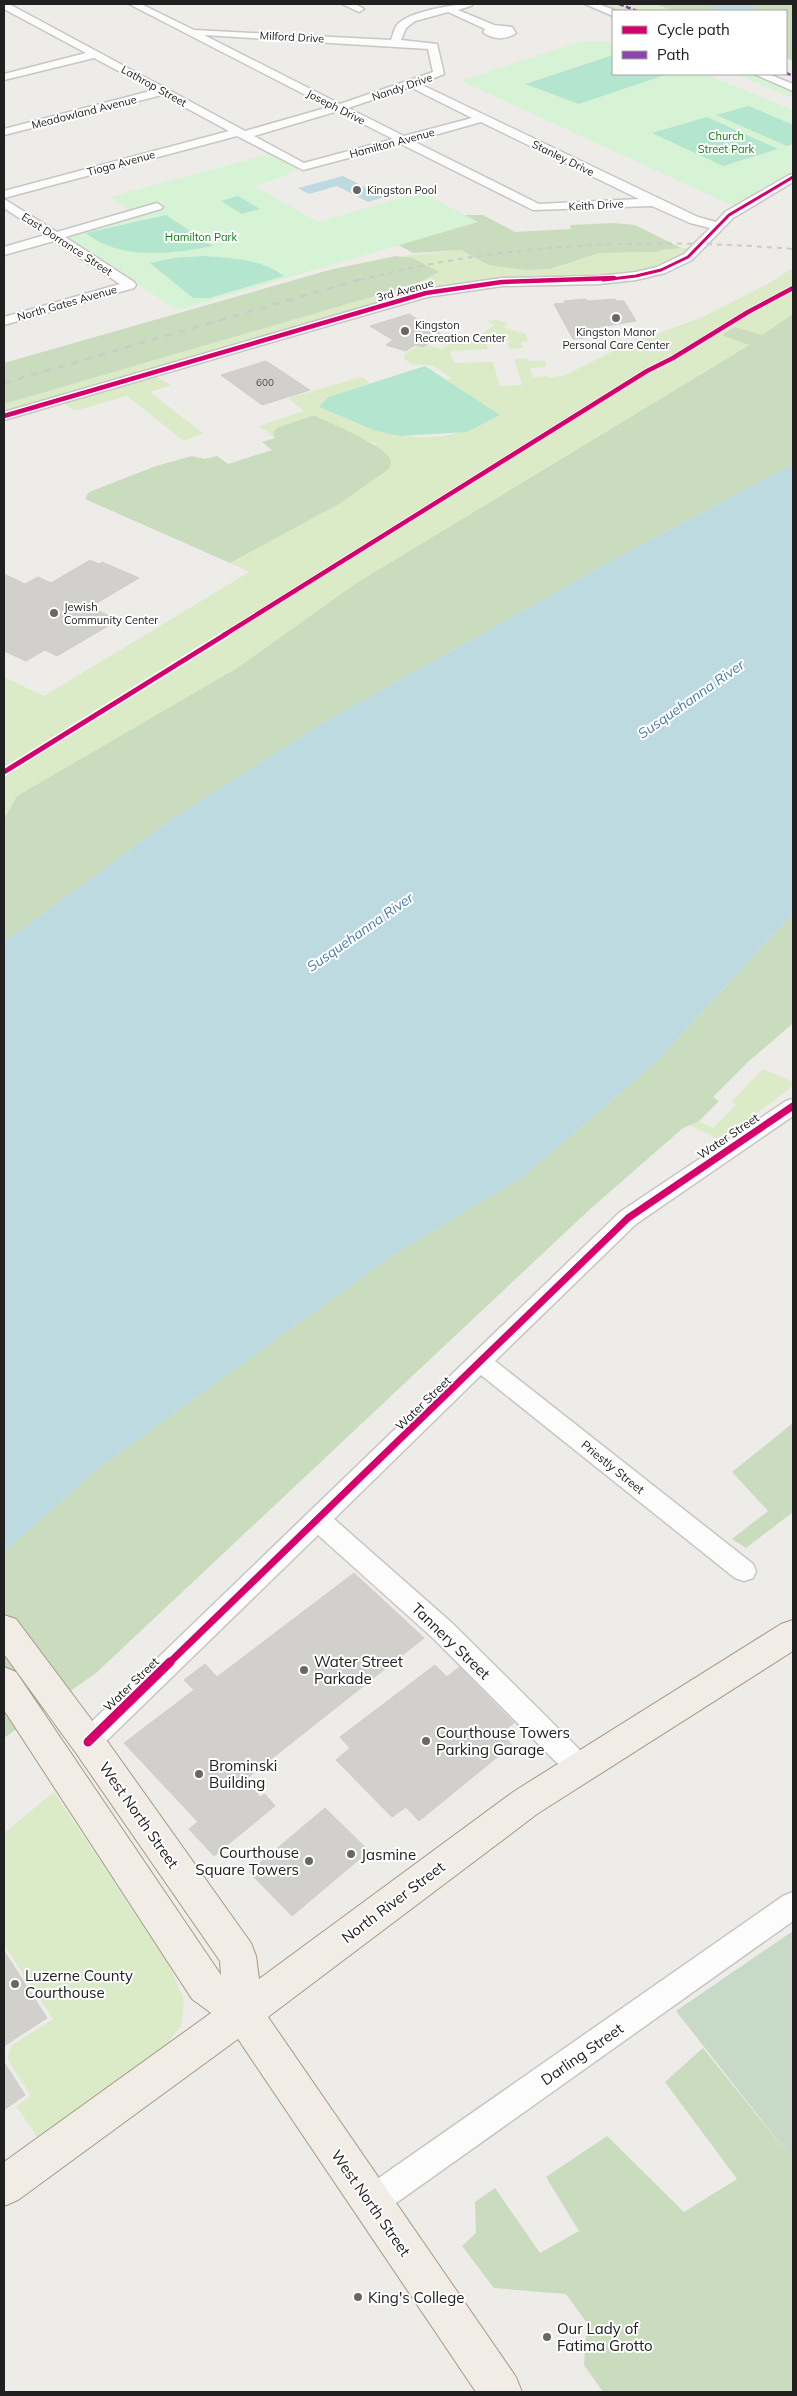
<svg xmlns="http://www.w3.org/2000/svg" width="797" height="2396" font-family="Mulish,sans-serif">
  <rect width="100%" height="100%" fill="#eeece8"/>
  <path fill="#dbebc8" d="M598 4H656L674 11H616Z
    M681 248H689L680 256 660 266 625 274 490 280 415 292 4 412V404L416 284 438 272 413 258 402 256 461 250 488 265 525 270 550 269 599 253 656 252C664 248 672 250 681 248Z
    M793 268V314L762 335 735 327 722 335 750 344 355 584 237 668 17 796 4 819V677L44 696 249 572 230 563 339 504 389 469 375 444 314 415 277 428 275 438 259 426 304 411 288 398 362 377 370 383 328 397 320 407C362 426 405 445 453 434 469 430 485 421 500 415L446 380 451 378 432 365H413L404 359 405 354 417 346 425 348 428 345 442 349 455 340 468 343 494 325 487 321 496 320 508 323 503 327 526 334 528 341 521 342 523 348 510 349 506 337 485 338 488 349 450 351 454 363 493 362 500 386 522 385 514 359 527 358 528 361H545L546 367 530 368 533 377 549 376V378L565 375 619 348 705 316 769 283Z
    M155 376 171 385 150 392 203 433 184 441 127 396 74 411 66 405 67 402Z
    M763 1069 793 1082V1086L721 1140 689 1125 699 1121 713 1128 736 1105 731 1102Z
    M54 1792 170 1967 184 2000 181 2026 165 2046 38 2138 16 2106 31 2096 7 2059 12 2045 53 2019 4 1945V1833Z"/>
  <path fill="#c9dcbe" d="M656 4H793V61L786 58V11H674Z
    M459 215H483L515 232 571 229 570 225 614 223 635 225 681 248C672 250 664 248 656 252L599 253 550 269 525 270 488 265 461 250 413 253 393 242Z
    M396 256 413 258 439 272 416 284 4 404V363L333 269Z
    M793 314V464L624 554 326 721 173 818 4 942V819L17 796 237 668 355 584 749 345 722 335 735 327 762 335Z
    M314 415C329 423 388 446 391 461 391 463 390 468 389 469L339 504 230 563 85 499 89 492 156 466 192 456 205 459 217 456 228 464 272 450 262 442 275 438 273 433 277 428Z
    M793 913 792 1024 748 1062 713 1097 719 1101 699 1121 683 1128 588 1211 96 1673 4 1738V1552L100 1467 393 1255 524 1176 655 1063Z
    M793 1423V1512L746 1548 732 1539 768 1511 732 1472Z
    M703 2048 793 2160V2392H603L584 2365 587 2323 566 2294 494 2288 462 2246 476 2233 475 2202 495 2188 540 2253 579 2231 546 2177 607 2136 684 2212 737 2179 665 2082Z"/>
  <path fill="#c7d9c7" d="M793 1931V2160L676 2011Z"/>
  <path fill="#d7f3d6" d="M606 41 613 43V55L526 83 579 104 668 74H705L793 110 790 113 793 115V170L733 206 461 81 580 42Z
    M735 74H749L793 92V98Z
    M270 154 299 170 287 173 289 175 254 186 318 222 421 192 478 222 177 310 64 236 138 215 110 197Z"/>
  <path fill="#b4e5cf" d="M613 55V74H668L579 104 525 84Z
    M749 106 793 125V144L787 146 716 115Z
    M707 117 778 149 723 166 652 133Z
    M238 196 260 209 242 214 221 201Z
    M166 215 213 246C172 254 121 261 86 233Z
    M204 256C232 258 260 259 284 276L209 298H193L150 263 174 258Z
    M425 366 500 415 467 432 400 436 376 431 319 407 328 397Z"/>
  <path fill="#bcdae0" d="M700 4H752L755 11H727Z
    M343 176 372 191 382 188 395 194 368 202 337 186 309 194 298 188Z
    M793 464V913L655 1063 524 1176 393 1255 100 1467 4 1552V942L173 818 326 721 624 554Z"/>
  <path fill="#d2d0cd" stroke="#d1cdc9" d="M586 299 588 301 615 299 617 301H624L636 321 588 329 593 337 573 339 554 304 565 303 564 301Z
    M409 314 441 334 424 347 415 345 406 351 386 345 393 340 370 326Z
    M266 361 310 390 262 405 221 375Z
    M90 560 99 564 102 562 139 578 90 607 118 620 57 656 45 650 26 661 4 651V574L25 584 38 577 51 583Z
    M354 1573 424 1638 246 1779 260 1797 265 1794 275 1806 214 1856 189 1829 198 1822 124 1743 194 1690 184 1680 205 1664 217 1677Z
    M435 1665 447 1677 459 1667 514 1723 501 1733 512 1745 419 1821 406 1807 392 1817 336 1760 350 1748 340 1737Z
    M325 1808 369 1851 292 1916 249 1872Z
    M4 1951 47 2018 4 2046Z
    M4 2062 25 2095 4 2110Z"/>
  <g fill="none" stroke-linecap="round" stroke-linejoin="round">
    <g stroke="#c7c6c4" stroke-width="3">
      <path id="minor" d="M4 4H9L245 131 329 107 129 4H141L194 30 391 40C393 35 394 29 397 25 409 11 455 4 473 4L471 6 458 10 494 25 512 27 516 33C506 40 492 40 483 32L485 29 448 12 415 21 406 28 401 40 437 44 444 74 420 84 698 217 716 222 725 212 789 175 793 174V182L733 218 692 260 665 273 636 280 599 284 502 286 427 297 4 420V412L426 289 502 278 599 276 636 272 657 267 684 254 710 228 690 223 652 206 533 210 401 144 303 170 237 136 4 198V191L229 131 162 95 4 135V129L154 90 94 58 4 80V74L86 53 4 9ZM204 35 428 49 433 72 340 104ZM410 87 472 118 404 136 348 108ZM338 111 393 139 304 163 254 136ZM481 122 639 199 539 204 413 141Z
        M342 4H355L364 9 359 12Z
        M585 4H598L617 11H613V16Z
        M754 74H768L793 84V91Z
        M4 199 57 232 157 203 163 207 161 209 65 237 134 282 136 285 134 288 4 325V317L120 284 54 241 4 255V247L45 235 4 208Z
        M793 1099V1116L636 1224 495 1361 753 1564 756 1571 753 1578 744 1581 735 1578 481 1375 334 1519 452 1623 589 1759 593 1768 589 1777 580 1780 571 1777 434 1639 318 1535 97 1750 88 1754 79 1750 75 1742 79 1734 620 1212 786 1101Z
        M793 1892V1921L382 2213 371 2217 360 2213 356 2202 360 2191 783 1896Z"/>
    </g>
    <g stroke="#a59a84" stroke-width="2">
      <path id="major" d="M4 1615 16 1619 100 1731 251 1943 256 1956 259 1979 513 1792 781 1624 793 1620V1651L537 1814 268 2017 516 2377 522 2392H476L238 2039 18 2200 4 2206V2162L211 2013 192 1999 4 1710V1667L16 1672 221 1975 220 1961 76 1753 4 1654Z"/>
    </g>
    <use href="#minor" fill="#fcfcfc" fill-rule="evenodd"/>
    <use href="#major" fill="#f1ece5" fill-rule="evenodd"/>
    <path stroke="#cbcbca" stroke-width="2" stroke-dasharray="5 5" stroke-linecap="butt" d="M360 280C502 243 647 237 793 249"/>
    <path stroke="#cbcbca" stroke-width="2.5" stroke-dasharray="7 7" stroke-linecap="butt" d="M4 383 365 278"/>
    <path stroke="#8e44ad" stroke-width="2.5" stroke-dasharray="5 2.5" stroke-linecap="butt" d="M619 4 637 11
      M786 73 793 76"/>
    <g stroke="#fff" stroke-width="5">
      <path id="cycleway-far4" d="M603 280 636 276 661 270 688 257 729 215 793 177"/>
    </g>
    <g stroke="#fff" stroke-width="6">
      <path id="cycleway-far3" d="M4 416 426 293 502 282 614 278
        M224 635 647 371 673 358 748 312 793 288"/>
    </g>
    <g stroke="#fff" stroke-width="8">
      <path id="cycleway-far2" d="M4 772 226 634"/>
    </g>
    <g stroke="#fff" stroke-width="10">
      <path id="cycleway-far1" d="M169 1663 628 1218 793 1106"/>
    </g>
    <g stroke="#fff" stroke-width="12">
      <path id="cycleway" d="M88 1742 170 1662"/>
    </g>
    <use href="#cycleway-far4" stroke="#d6006c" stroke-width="3"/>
    <use href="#cycleway-far3" stroke="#d6006c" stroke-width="4.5"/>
    <use href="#cycleway-far2" stroke="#d6006c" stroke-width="5"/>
    <use href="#cycleway-far1" stroke="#d6006c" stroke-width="7"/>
    <use href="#cycleway" stroke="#d6006c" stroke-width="9"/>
  </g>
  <g fill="#686766" stroke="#fff" stroke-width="2">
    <circle cx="357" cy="190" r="5"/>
    <circle cx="616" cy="318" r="5"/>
    <circle cx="405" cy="331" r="5"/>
    <circle cx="54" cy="613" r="5"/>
    <circle cx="304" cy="1670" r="5"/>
    <circle cx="426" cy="1741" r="5"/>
    <circle cx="199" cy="1774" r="5"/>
    <circle cx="351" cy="1854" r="5"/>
    <circle cx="309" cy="1861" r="5"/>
    <circle cx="15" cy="1984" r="5"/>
    <circle cx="358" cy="2297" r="5"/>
    <circle cx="547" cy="2337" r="5"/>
  </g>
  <g text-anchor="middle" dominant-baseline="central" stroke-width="4" stroke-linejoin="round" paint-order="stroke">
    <g font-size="10" fill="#4c4c4b">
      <text x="265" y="382">600</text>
    </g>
    <g font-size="11" fill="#202020" stroke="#fff">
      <text transform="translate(292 37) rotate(3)">Milford Drive</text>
      <text transform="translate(154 86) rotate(29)">Lathrop Street</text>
      <text transform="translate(402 87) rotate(-19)">Nandy Drive</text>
      <text transform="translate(336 107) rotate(27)">Joseph Drive</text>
      <text transform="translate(84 112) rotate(-14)">Meadowland Avenue</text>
      <text transform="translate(392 143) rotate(-15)">Hamilton Avenue</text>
      <text transform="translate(563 158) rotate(26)">Stanley Drive</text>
      <text transform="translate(121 163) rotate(-15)">Tioga Avenue</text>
      <text transform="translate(596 205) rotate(-3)">Keith Drive</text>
      <text transform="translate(67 244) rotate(33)">East Dorrance Street</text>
      <text transform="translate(405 290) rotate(-15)">3rd Avenue</text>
      <text transform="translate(67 303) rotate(-16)">North Gates Avenue</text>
    </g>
    <g font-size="11" fill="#0c7f15" stroke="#fff">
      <text x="726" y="136">Church<tspan x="726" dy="13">Street Park</tspan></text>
      <text x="201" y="237">Hamilton Park</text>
    </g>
    <g font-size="11" fill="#202020" stroke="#fff" text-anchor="start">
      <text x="367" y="190">Kingston Pool</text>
      <text x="415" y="325">Kingston<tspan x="415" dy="13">Recreation Center</tspan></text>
      <text x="616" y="332" text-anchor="middle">Kingston Manor<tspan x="616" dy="13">Personal Care Center</tspan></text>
      <text x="64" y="607">Jewish<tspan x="64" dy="13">Community Center</tspan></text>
    </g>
    <g font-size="12" fill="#202020" stroke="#fff">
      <text transform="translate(728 1136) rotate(-34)">Water Street</text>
      <text transform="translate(423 1403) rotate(-44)">Water Street</text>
      <text transform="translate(613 1467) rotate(39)">Priestly Street</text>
      <text transform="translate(131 1684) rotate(-44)">Water Street</text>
    </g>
    <g font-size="14" font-style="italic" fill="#497aa8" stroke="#fff">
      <text transform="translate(691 699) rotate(-35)">Susquehanna River</text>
      <text transform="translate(360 932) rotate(-35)">Susquehanna River</text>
    </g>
    <g font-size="15" fill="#202020" stroke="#fff">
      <text transform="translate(451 1641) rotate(44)">Tannery Street</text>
      <text transform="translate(139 1815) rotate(55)">West North Street</text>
      <text transform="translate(393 1902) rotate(-37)">North River Street</text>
      <text transform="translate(582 2054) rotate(-35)">Darling Street</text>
      <text transform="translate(371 2203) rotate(55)">West North Street</text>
    </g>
    <g font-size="15" fill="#202020" stroke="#fff" text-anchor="start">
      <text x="314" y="1661">Water Street<tspan x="314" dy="17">Parkade</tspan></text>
      <text x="436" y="1732">Courthouse Towers<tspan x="436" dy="17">Parking Garage</tspan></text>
      <text x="209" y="1765">Brominski<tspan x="209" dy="17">Building</tspan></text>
      <text x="299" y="1852" text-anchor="end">Courthouse<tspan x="299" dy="17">Square Towers</tspan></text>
      <text x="361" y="1854">Jasmine</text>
      <text x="25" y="1975">Luzerne County<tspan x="25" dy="17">Courthouse</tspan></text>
      <text x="368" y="2297">King's College</text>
      <text x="557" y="2328">Our Lady of<tspan x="557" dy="17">Fatima Grotto</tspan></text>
    </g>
  </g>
  <rect width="797" height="2396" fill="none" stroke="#202020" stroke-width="10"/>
  <rect x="612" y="10" width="175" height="65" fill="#ffffff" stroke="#a6a6a6"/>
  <rect x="622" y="26" width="25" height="8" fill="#d6006c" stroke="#a6a6a6"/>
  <text x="657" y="35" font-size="15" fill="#202020">Cycle path</text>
  <rect x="622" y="51" width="25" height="8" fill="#8e44ad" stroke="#a6a6a6"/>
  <text x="657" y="60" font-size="15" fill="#202020">Path</text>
</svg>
